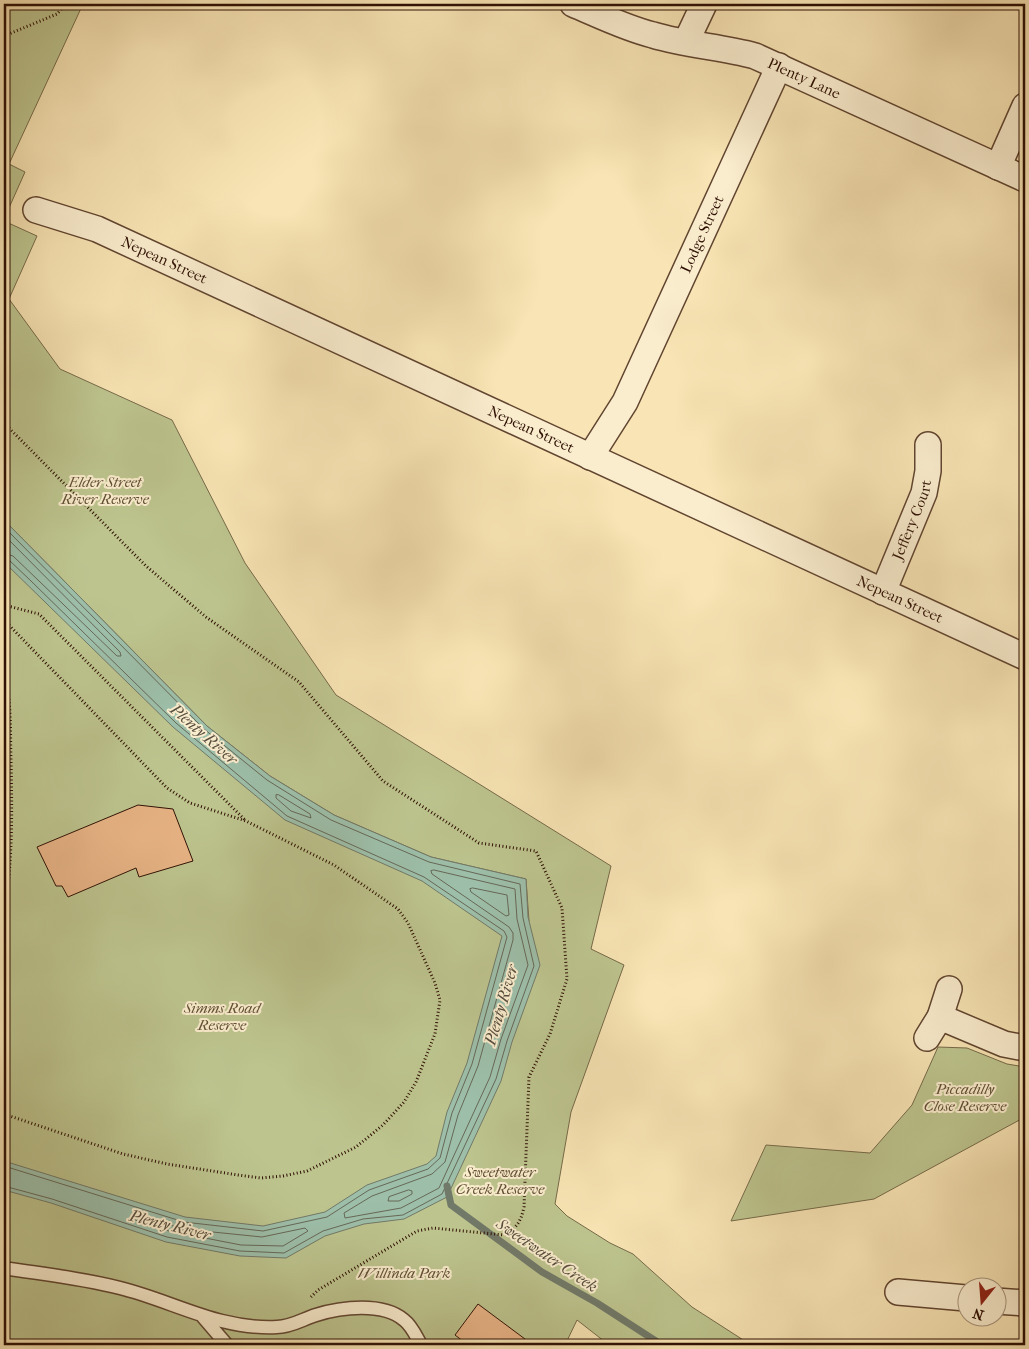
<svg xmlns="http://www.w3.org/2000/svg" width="1029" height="1349" font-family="'IM FELL French Canon',serif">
  <rect width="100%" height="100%" fill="#f8e4b4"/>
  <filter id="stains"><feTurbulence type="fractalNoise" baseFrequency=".004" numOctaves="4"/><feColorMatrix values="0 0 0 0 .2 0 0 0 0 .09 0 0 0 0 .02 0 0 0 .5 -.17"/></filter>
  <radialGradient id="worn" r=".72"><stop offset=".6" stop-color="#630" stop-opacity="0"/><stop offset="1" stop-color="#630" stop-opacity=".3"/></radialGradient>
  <path fill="#bdc48e" stroke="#766a49" d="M4 4H83L9 164 25 172 4 219Z
    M4 221 37 236 9 299 60 369 172 420 245 563 336 695 611 866 591 949 624 965 571 1112 555 1204 567 1216 610 1243 633 1254 692 1307 751 1345H609L577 1320 565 1345H4V541L270 791 529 921 526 879 431 857 334 815 270 776 207 726 4 520Z
    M938 1047 967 1048 1007 1064 1025 1067V1117L874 1199 731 1221 766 1145 870 1153 912 1105Z"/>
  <path fill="#9dbfaa" stroke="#717968" d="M4 520 207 726 270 776 334 815 431 857 526 879 528 917 540 965 512 1042 501 1081 447 1197 404 1219 364 1224 325 1236 286 1258 240 1256 166 1242 51 1203 4 1190V1161L185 1217 263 1226 325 1212 367 1185 427 1164 436 1156 447 1112 467 1063 502 936 422 881 285 820 173 727 4 562Z"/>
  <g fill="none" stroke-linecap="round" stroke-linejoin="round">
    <path stroke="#666857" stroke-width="1" d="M4 527 204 729 267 780 331 820 429 862 520 884 523 918 534 966 507 1041 496 1079 442 1194 403 1215 363 1219 323 1231 284 1253 240 1251 167 1237 52 1199 4 1186
      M4 535 120 652 121 656H117L13 556 4 553
      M4 559 9 560 31 581 176 723 287 816 424 877 504 931 507 937 472 1064 452 1113 440 1158 428 1169 369 1190 327 1217 263 1231 184 1222 4 1166
      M279 795 310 814 311 818 291 811 276 798V795Z
      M434 870 515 889 517 919 528 965 501 1039 490 1077 439 1188 401 1208 345 1218 344 1213 372 1196 432 1174 445 1162 458 1115 478 1066 513 940V933L509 927 432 874 431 871Z
      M473 888 507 895 509 915 506 916 471 892 470 889Z
      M409 1190 412 1191V1194L399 1201H388L389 1197Z
      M134 1214 183 1229 262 1237 305 1228 308 1231 283 1246 241 1245 169 1231 132 1219 131 1216Z"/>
    <path stroke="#717968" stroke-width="7" d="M447 1186 451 1205 542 1272 597 1303 662 1345"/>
  </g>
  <path fill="#e7b385" stroke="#2f1004" d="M138 805 173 809 193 861 139 877 136 868 68 897 62 886H56L37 847Z
    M478 1304 533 1345H468L455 1335Z"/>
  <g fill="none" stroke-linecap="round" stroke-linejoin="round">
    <g stroke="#614530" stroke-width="15">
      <path id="lane" d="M4 1268C42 1274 82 1278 120 1288 173 1301 219 1330 277 1327 291 1327 303 1319 316 1315 341 1307 383 1302 404 1320 412 1326 416 1336 421 1345
        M203 1317 227 1345"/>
    </g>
    <g stroke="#614530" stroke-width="28">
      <g id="street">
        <path id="s1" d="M573 4C599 15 625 28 653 35 686 45 722 47 755 56L1025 179"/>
        <path d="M686 42 704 4"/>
        <path d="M998 167 1025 106"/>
        <path id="s2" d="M36 210 97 229 1025 657"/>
        <path id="s3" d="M590 457 625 402 779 66"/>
        <path id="s4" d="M883 592 924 493 928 471V445"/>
        <path d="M940 1017 1004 1044 1025 1048"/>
        <path d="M927 1038 940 1017 949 989"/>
        <path d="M898 1292 966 1298"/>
        <path d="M996 1301 1025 1303"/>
      </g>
    </g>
    <path stroke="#2f1004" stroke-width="3" stroke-dasharray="1 2.5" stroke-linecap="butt" d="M4 36 57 14 66 4
      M4 165 7 168
      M4 423 146 566 206 617 299 682 383 781 479 843 536 851 562 908 567 979 550 1034 529 1077 524 1207C521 1221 517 1228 504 1235L433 1228 417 1231 318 1290 311 1297
      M4 605 39 614 246 821
      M4 620 167 788 190 803 246 821 334 865 398 909 408 923 435 983 440 1000 435 1034 416 1082 404 1102 383 1125 356 1147 307 1171 283 1176 261 1178 238 1175 167 1164 123 1154 4 1114
      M4 675C12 702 10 731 11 759 12 811 13 862 4 913
      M4 849 11 850"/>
    <use href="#lane" stroke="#faedce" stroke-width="12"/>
    <use href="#street" stroke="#faedce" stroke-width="25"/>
  </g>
  <g text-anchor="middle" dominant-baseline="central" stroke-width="4" stroke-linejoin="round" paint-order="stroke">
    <g font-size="15" fill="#2f1004" stroke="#faedce">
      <text stroke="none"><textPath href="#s1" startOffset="244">Plenty Lane</textPath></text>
      <text stroke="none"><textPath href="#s3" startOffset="250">Lodge Street</textPath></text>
      <text stroke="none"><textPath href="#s2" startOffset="138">Nepean Street</textPath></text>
      <text stroke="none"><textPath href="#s2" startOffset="542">Nepean Street</textPath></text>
      <text stroke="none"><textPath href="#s4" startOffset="78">Jeffery Court</textPath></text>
      <text stroke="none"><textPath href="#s2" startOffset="948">Nepean Street</textPath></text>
    </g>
    <g font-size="15" font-style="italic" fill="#614f34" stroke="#faedce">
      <text x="105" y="482">Elder Street<tspan x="105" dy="17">River Reserve</tspan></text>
      <text x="222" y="1008">Simms Road<tspan x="222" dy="17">Reserve</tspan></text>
      <text x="965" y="1089">Piccadilly<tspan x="965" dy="17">Close Reserve</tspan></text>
      <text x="500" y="1172">Sweetwater<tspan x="500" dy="17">Creek Reserve</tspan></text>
      <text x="404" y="1273">Willinda Park</text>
    </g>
    <g font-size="16" font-style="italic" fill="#564d3e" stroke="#faedce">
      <text transform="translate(204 734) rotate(41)">Plenty River</text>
      <text transform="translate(501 1005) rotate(-74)">Plenty River</text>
      <text transform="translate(170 1225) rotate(14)">Plenty River</text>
      <text transform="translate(547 1255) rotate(34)">Sweetwater Creek</text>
    </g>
  </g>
  <rect width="1029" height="1349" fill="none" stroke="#f8e4b4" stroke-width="20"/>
  <rect x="5" y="5" width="1019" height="1339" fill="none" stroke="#2f1004" stroke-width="2.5"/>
  <rect x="10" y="10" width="1009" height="1329" fill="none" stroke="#2f1004"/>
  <g transform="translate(982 1302) rotate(197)"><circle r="24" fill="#faedce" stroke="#a9957d"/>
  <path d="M0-4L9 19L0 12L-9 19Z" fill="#8f2418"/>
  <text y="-8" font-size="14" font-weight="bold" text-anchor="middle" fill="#2f1004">N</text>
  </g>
  <rect width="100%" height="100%" filter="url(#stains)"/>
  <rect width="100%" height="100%" fill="url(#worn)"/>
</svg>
